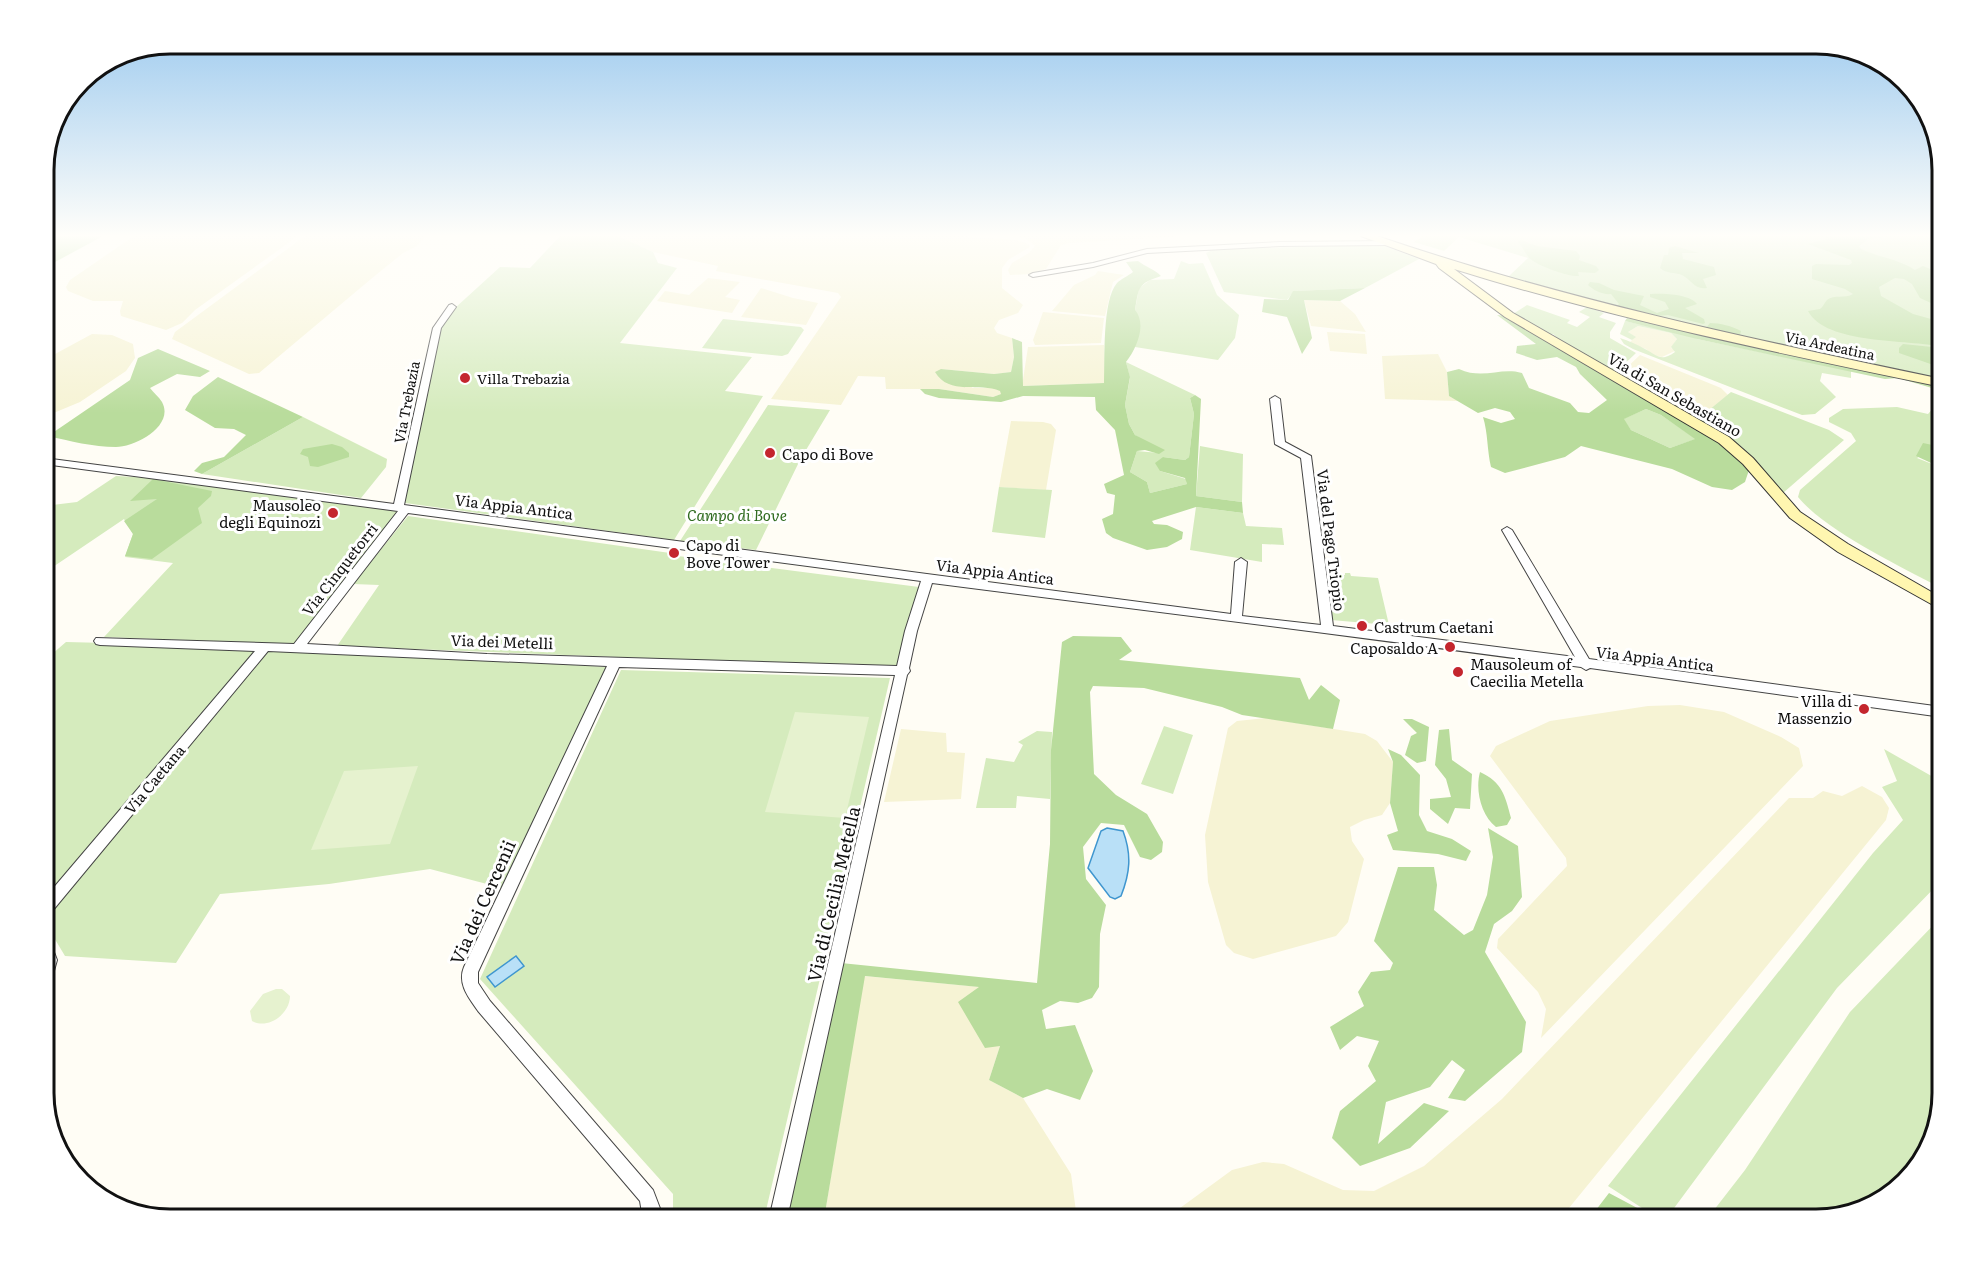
<svg xmlns="http://www.w3.org/2000/svg" width="1986" height="1263" font-family="Literata,serif">
  <rect width="100%" height="100%" fill="#fffdf5"/>
  <path fill="#f6f3d4" d="M134 236H298L195 310 182 323 166 330 121 316 120 311 123 301H93L68 291 66 287 70 280Z
    M305 236H426L417 246 403 253 371 279 259 373 249 374 172 339 175 332Z
    M618 236H959L1017 240 1029 244 1030 247 1008 260 1002 268V288L1023 305 1018 313 999 320 994 328 997 333 1012 338 1014 357 1011 372 994 374 941 369 973 388H995L1001 391V394L993 397 939 389H886L885 377 858 376 841 405 771 399 841 297 838 293 716 271 718 266 653 252Z
    M1015 236H1174V237L1069 243 1061 245 1046 269 1030 274 1010 275 1008 270 1012 263 1029 253 1035 246 1027 239Z
    M1098 271 1124 275 1113 282 1105 316 1052 311 1074 285 1095 275Z
    M708 278 740 282 725 297 740 300 732 313 657 301 665 291 689 295Z
    M761 288 793 298 818 303 806 325 741 317Z
    M1304 300 1340 301 1355 314 1366 332 1311 326Z
    M1043 312 1104 318 1101 343 1035 345 1033 340Z
    M1638 326 1671 333 1677 339 1671 348 1677 350 1662 357 1652 355 1646 349 1629 343 1635 337 1628 332Z
    M1327 332 1365 334 1367 354 1330 351Z
    M92 334 112 335 133 344 135 358 126 371 80 402 44 417V360Z
    M1104 345 1105 383 1022 386 1028 347Z
    M1438 354 1447 372 1449 396 1458 401 1385 399 1382 356Z
    M1640 355 1721 388 1728 395 1698 419 1619 375Z
    M1011 421 1043 422 1051 424 1056 430 1046 490 999 487Z
    M1680 705 1724 712 1781 737 1799 748 1803 766 1541 1038 1546 1009 1538 992 1497 948 1498 939 1567 866 1566 858 1490 756 1496 746 1550 721 1648 706Z
    M1266 718 1365 734 1377 741 1393 762 1390 803 1382 815 1364 820 1350 827 1352 841 1364 859 1348 922 1336 936 1253 959 1234 953 1226 945 1208 882 1205 835 1228 728 1237 721Z
    M901 729 946 733 947 752 965 753 961 799 884 802Z
    M1862 786 1882 797 1889 808 1886 820 1560 1219H1212L1200 1210 1187 1212 1184 1219H1165L1232 1170 1263 1162 1284 1164 1343 1190 1374 1191 1424 1166 1502 1099 1789 798H1813L1823 791 1842 796Z
    M864 976 980 987 1000 1046 989 1080 1023 1098 1071 1174 1077 1219H824Z"/>
  <path fill="#d5ebbd" d="M560 236H618L653 252 658 263 677 268 620 343 752 357 725 391 763 396 674 540 405 503 440 327 455 308 500 267 530 268Z
    M1423 236H1942V381L1670 324 1508 277 1528 258 1459 237 1444 251 1414 242Z
    M1382 245 1419 259 1365 288 1294 291 1287 300 1224 292 1206 253 1214 249Z
    M1181 261 1189 264 1203 263 1217 295 1239 315 1235 338 1218 360 1135 347V310L1139 288 1150 280 1174 279Z
    M1527 305 1570 320 1567 323 1577 327 1590 317 1579 312 1587 307 1604 313 1599 317 1616 323 1610 332V338L1636 353 1615 373 1562 342 1553 334H1544L1513 314Z
    M723 319 801 327 804 330 788 354 782 356 702 348Z
    M1625 321 1694 337 1697 339 1851 371V378L1822 373 1820 381 1836 397 1815 414 1802 415 1633 349 1624 344 1620 338C1629 341 1636 344 1645 349 1658 356 1661 362 1675 352L1671 347 1677 339 1671 333 1638 326 1628 332 1636 337 1632 340 1620 334Z
    M1126 362 1195 395 1190 398 1194 414 1189 457 1185 460 1163 457 1160 471 1186 479 1187 484 1150 493 1147 482 1130 472 1137 451 1159 453 1135 435 1129 424 1125 405 1130 378Z
    M1731 392 1829 430 1844 440 1783 493 1742 447 1698 419Z
    M1942 398V447L1937 446 1917 458 1942 468V522L1937 586C1898 565 1826 531 1798 497L1800 490 1856 441 1851 433 1829 422V418L1843 409 1897 407 1928 414Z
    M768 405 830 410 800 460 756 550 680 541Z
    M1646 409 1661 415 1696 439 1670 448 1631 430 1623 419Z
    M303 417 387 459 386 467 361 498 202 474Z
    M1200 446 1243 454 1242 502 1196 496Z
    M116 476 153 478 399 511 294 644 104 637 173 563 125 557 133 534 124 519 44 573V506L77 502Z
    M999 487 1052 490 1045 538 992 532Z
    M1196 507 1243 513 1246 526 1282 528 1284 545 1262 544V562L1190 550Z
    M408 516 670 553V555L919 587 900 668 337 646 379 585 353 584Z
    M1325 573 1345 575V573H1350L1351 576 1378 578 1389 625 1331 620Z
    M66 642 265 647 607 667 502 888 430 869 329 884 220 894 176 963 65 956 44 921V661Z
    M621 670 890 678 764 1219H673V1194L480 979Z
    M1164 726 1193 735 1173 794 1141 784Z
    M1037 731 1052 732 1050 799 1017 796 1016 808H976L986 758 1014 762 1023 745 1018 742Z
    M1884 749 1942 782V880L1837 988 1666 1219H1659L1608 1186 1873 853 1903 820 1882 787 1897 781Z
    M1942 916V1094L1921 1163 1879 1203 1817 1219H1707L1745 1170 1850 1012Z"/>
  <path fill="#b9dc9c" fill-rule="evenodd" d="M44 236H103L44 268Z
    M1824 236H1890L1868 239 1859 246 1861 249C1878 257 1898 259 1915 270L1923 266 1942 274V308L1920 298 1912 284 1904 279 1895 278 1879 287 1881 296 1913 314 1942 322V347C1908 339 1826 345 1808 311L1820 309C1823 307 1824 303 1827 300 1834 294 1845 299 1853 294L1845 289 1812 279V266L1816 264 1849 265 1852 263 1851 260 1808 244 1827 239Z
    M1521 240 1537 246 1576 251 1580 256 1579 260 1596 266 1599 270 1595 273 1578 272 1579 276C1569 277 1542 267 1533 261 1526 257 1524 248 1518 242Z
    M1675 246 1699 253H1682L1683 259 1714 267 1716 275 1703 279 1707 288C1694 290 1692 280 1682 275 1674 272 1667 274 1660 268L1664 255H1668L1669 248Z
    M1138 261C1146 267 1154 269 1161 276 1138 284 1139 286 1135 310 1147 324 1137 348 1126 362L1130 377 1125 405 1129 424 1135 435 1165 450 1159 454 1145 450 1137 451 1130 472 1147 482 1150 493 1187 484 1185 478 1160 471 1155 463 1163 457 1185 460 1189 457 1194 414 1190 398 1195 395 1201 399 1196 496 1242 502 1243 513 1196 507 1152 521 1154 524 1167 525 1183 532 1182 539 1167 547 1147 550 1113 538 1106 533 1102 519 1113 514 1115 495 1107 493 1104 484 1124 475 1115 430 1096 410 1095 397 1023 396 1001 402 939 398 925 394 920 389H939L993 397 1001 394 1000 391C980 382 949 396 935 372L941 369 994 374 1011 372 1014 357 1012 338 1022 342 1023 386 1104 383C1105 360 1102 300 1117 283 1121 279 1128 276 1133 272L1126 262Z
    M1590 282 1599 283 1614 290 1644 296 1640 305 1657 313 1669 309 1665 302 1650 297V294C1662 293 1690 294 1697 304L1685 308 1704 319 1705 323 1703 324 1668 315 1656 316 1705 329 1710 323C1720 323 1732 326 1741 331L1740 335 1734 337 1615 308 1619 304 1611 294C1603 295 1593 290 1588 285Z
    M1365 288 1340 301 1304 300 1312 338 1302 354 1287 317 1262 312 1264 299 1288 300 1293 291Z
    M1497 315 1508 316 1729 448 1749 470 1745 482 1732 490 1712 487 1672 469 1581 446 1565 457 1505 473 1491 467C1487 450 1488 433 1483 417L1501 423 1515 419 1510 412 1495 408 1478 413 1449 396 1447 372 1459 369C1483 380 1500 367 1522 373L1529 388 1570 403 1578 412 1589 413 1607 400 1580 374 1576 367 1557 357 1537 360 1516 353 1517 346 1536 344ZM1646 409 1661 415 1695 439 1670 448 1631 430 1624 419Z
    M1627 318 1942 385V391L1898 378 1885 379 1697 339 1625 321Z
    M1903 344 1932 347V349L1942 355V368L1899 353V348Z
    M158 349 210 371 200 377 177 374 150 388C153 392 159 397 162 402 175 426 135 447 116 447 93 447 70 441 48 436L130 380 138 358Z
    M218 377 303 417 202 474 194 471 202 463 224 457 246 435 234 429 215 428 185 410 193 396Z
    M1923 443 1942 447V468L1916 456Z
    M332 444 342 447 349 453V457L318 467 310 466 308 457 300 454 303 449Z
    M153 479 212 491 211 496 198 508 202 523 152 559 125 556 133 534 124 521 157 499 130 501Z
    M1073 636 1121 637 1132 651 1119 660 1300 678 1309 700 1321 685 1340 700 1333 729 1242 715 1222 707 1144 688 1093 686 1090 692 1094 774 1116 795 1147 814 1163 842 1162 852 1151 860 1140 857 1124 825 1101 823 1083 847 1086 879 1106 905 1100 934 1099 987 1092 998 1078 1003 1060 1001 1042 1010 1046 1029 1075 1025 1093 1071 1080 1100 1047 1089 1023 1098 989 1080 1000 1046 985 1048 958 1002 979 987 865 976 824 1219H787L841 963 1037 983 1050 844 1051 750 1062 642Z
    M1403 719H1412L1429 727 1426 761 1417 763 1405 755 1411 736 1417 733Z
    M1449 729 1452 760 1472 774 1470 809 1455 808 1448 824 1430 809V799L1451 797 1446 779 1435 765 1439 730Z
    M1388 749 1401 755 1420 775 1419 815 1427 831 1452 839 1471 851 1466 861 1438 854 1393 850 1387 835 1398 831 1390 803 1393 762Z
    M1480 772C1502 782 1505 795 1511 818L1507 825 1496 827C1481 815 1475 790 1480 772Z
    M1488 828 1518 846 1522 897 1512 911 1494 924 1485 952 1526 1022 1522 1052 1465 1101 1448 1098 1465 1070 1452 1060 1430 1087 1386 1102 1378 1144 1424 1103 1449 1111 1410 1148 1360 1166 1332 1138 1340 1111 1376 1081 1368 1066 1379 1041 1357 1036 1340 1050 1330 1027 1364 1006 1358 992 1371 972 1390 970 1393 963 1374 941 1398 867H1434L1437 885 1434 910 1464 935 1473 930 1487 895 1493 857Z
    M1609 1193 1658 1219H1589Z"/>
  <path fill="#e6f2cf" d="M795 712 869 717 845 818 765 812Z
    M418 766 390 844 311 850 344 771Z
    M276 989H282L290 996C290 1014 268 1030 252 1021L250 1011 263 994Z"/>
  <path fill="#b9e0f7" stroke="#3f96cf" stroke-width="1.5" d="M1107 828 1123 831C1132 855 1130 873 1121 896L1115 899 1110 897 1088 868 1101 831Z
    M516 956 524 966 495 987 487 977Z"/>
  <g fill="none" stroke-linecap="round" stroke-linejoin="round">
    <g stroke="#444" stroke-width="2">
      <path id="minor" d="M1386 241H1389V245L1280 246 1147 253 1093 267 1033 277 1029 275 1033 273 1093 263 1147 249 1280 242Z
        M452 304 456 307 441 328 404 505 1231 614 1235 562 1241 558 1247 562 1242 616 1321 625 1301 458 1275 444 1270 399 1275 396 1280 399 1285 442 1311 456 1333 626 1575 657 1502 530 1507 527 1512 530 1589 659 1942 707V717L1590 668 1586 670 1581 667C1365 637 1148 611 932 583L917 631 909 668 910 671 907 675 787 1219H769L895 675 619 667 478 972V983L490 1001 653 1190 661 1211V1219H643L640 1201 478 1011C469 998 457 984 464 967L607 666 268 651 49 915 44 917V899L255 651 100 645 96 644 94 641 96 638 294 644 398 511 44 464V458L394 504 433 328 449 305ZM408 513 921 581 905 631 897 666 487 654 307 644Z
        M44 937 49 939 57 960 50 985 44 987Z"/>
    </g>
    <g stroke="#333" stroke-width="2">
      <path id="secondary" d="M1361 236H1377C1562 299 1751 339 1942 379V387C1778 353 1614 319 1454 269L1513 313 1729 437 1753 458 1800 512 1848 544 1942 598V610L1838 552 1790 518 1743 464 1719 443 1505 317 1439 268 1436 264Z"/>
    </g>
    <use href="#minor" fill="#fff" fill-rule="evenodd"/>
    <use href="#secondary" fill="#fff6b0" fill-rule="evenodd"/>
  </g>
  <linearGradient id="sky" x2="0" y2="1"><stop stop-color="#95c6ee"/><stop offset="0.57" stop-color="#fffefa"/><stop offset="1" stop-color="#fffefa" stop-opacity="0"/></linearGradient>
  <rect width="1986" height="413" fill="url(#sky)"/>
  <g fill="#c4262e" stroke="#fff" stroke-width="2">
    <circle cx="465" cy="378" r="6"/>
    <circle cx="770" cy="453" r="6"/>
    <circle cx="333" cy="513" r="6"/>
    <circle cx="674" cy="553" r="6"/>
    <circle cx="1362" cy="626" r="6"/>
    <circle cx="1450" cy="647" r="6"/>
    <circle cx="1458" cy="672" r="6"/>
    <circle cx="1864" cy="709" r="6"/>
  </g>
  <g text-anchor="middle" dominant-baseline="central" stroke-width="6" stroke-linejoin="round" paint-order="stroke">
    <g font-size="14" fill="#111" stroke="#fff">
      <text transform="translate(1830 345) rotate(12)">Via Ardeatina</text>
      <text transform="translate(406 402) rotate(-79)">Via Trebazia</text>
    </g>
    <g font-size="14" fill="#111" stroke="#fff" text-anchor="start">
      <text x="477" y="378">Villa Trebazia</text>
    </g>
    <g font-size="15" fill="#111" stroke="#fff">
      <text transform="translate(1675 394) rotate(30)">Via di San Sebastiano</text>
      <text transform="translate(514 506) rotate(7)">Via Appia Antica</text>
      <text transform="translate(1332 540) rotate(83)">Via del Pago Triopio</text>
      <text transform="translate(339 569) rotate(-52)">Via Cinquetorri</text>
      <text transform="translate(995 571) rotate(7)">Via Appia Antica</text>
      <text transform="translate(502 641) rotate(2)">Via dei Metelli</text>
      <text transform="translate(1655 658) rotate(7)">Via Appia Antica</text>
      <text transform="translate(154 779) rotate(-50)">Via Caetana</text>
    </g>
    <g font-size="15" fill="#111" stroke="#fff" text-anchor="start">
      <text x="782" y="453">Capo di Bove</text>
      <text x="321" y="504" text-anchor="end">Mausoleo<tspan x="321" dy="17">degli Equinozi</tspan></text>
      <text x="686" y="544">Capo di<tspan x="686" dy="17">Bove Tower</tspan></text>
      <text x="1374" y="626">Castrum Caetani</text>
      <text x="1438" y="647" text-anchor="end">Caposaldo A</text>
      <text x="1470" y="663">Mausoleum of<tspan x="1470" dy="17">Caecilia Metella</tspan></text>
      <text x="1852" y="700" text-anchor="end">Villa di<tspan x="1852" dy="17">Massenzio</tspan></text>
    </g>
    <g font-size="15" font-style="italic" fill="#2f6b1f" stroke="#fff">
      <text x="737" y="514">Campo di Bove</text>
    </g>
    <g font-size="18" fill="#111" stroke="#fff">
      <text transform="translate(833 894) rotate(-77)">Via di Cecilia Metella</text>
      <text transform="translate(482 902) rotate(-66)">Via dei Cercenii</text>
    </g>
  </g>
  <path d="M0 0H1986V1263H0ZM170 54H1816A116 116 0 0 1 1932 170V1093A116 116 0 0 1 1816 1209H170A116 116 0 0 1 54 1093V170A116 116 0 0 1 170 54Z" fill="#fff" fill-rule="evenodd"/>
  <path fill="none" stroke="#111" stroke-width="3" d="M170 54H1816A116 116 0 0 1 1932 170V1093A116 116 0 0 1 1816 1209H170A116 116 0 0 1 54 1093V170A116 116 0 0 1 170 54Z"/>
</svg>
